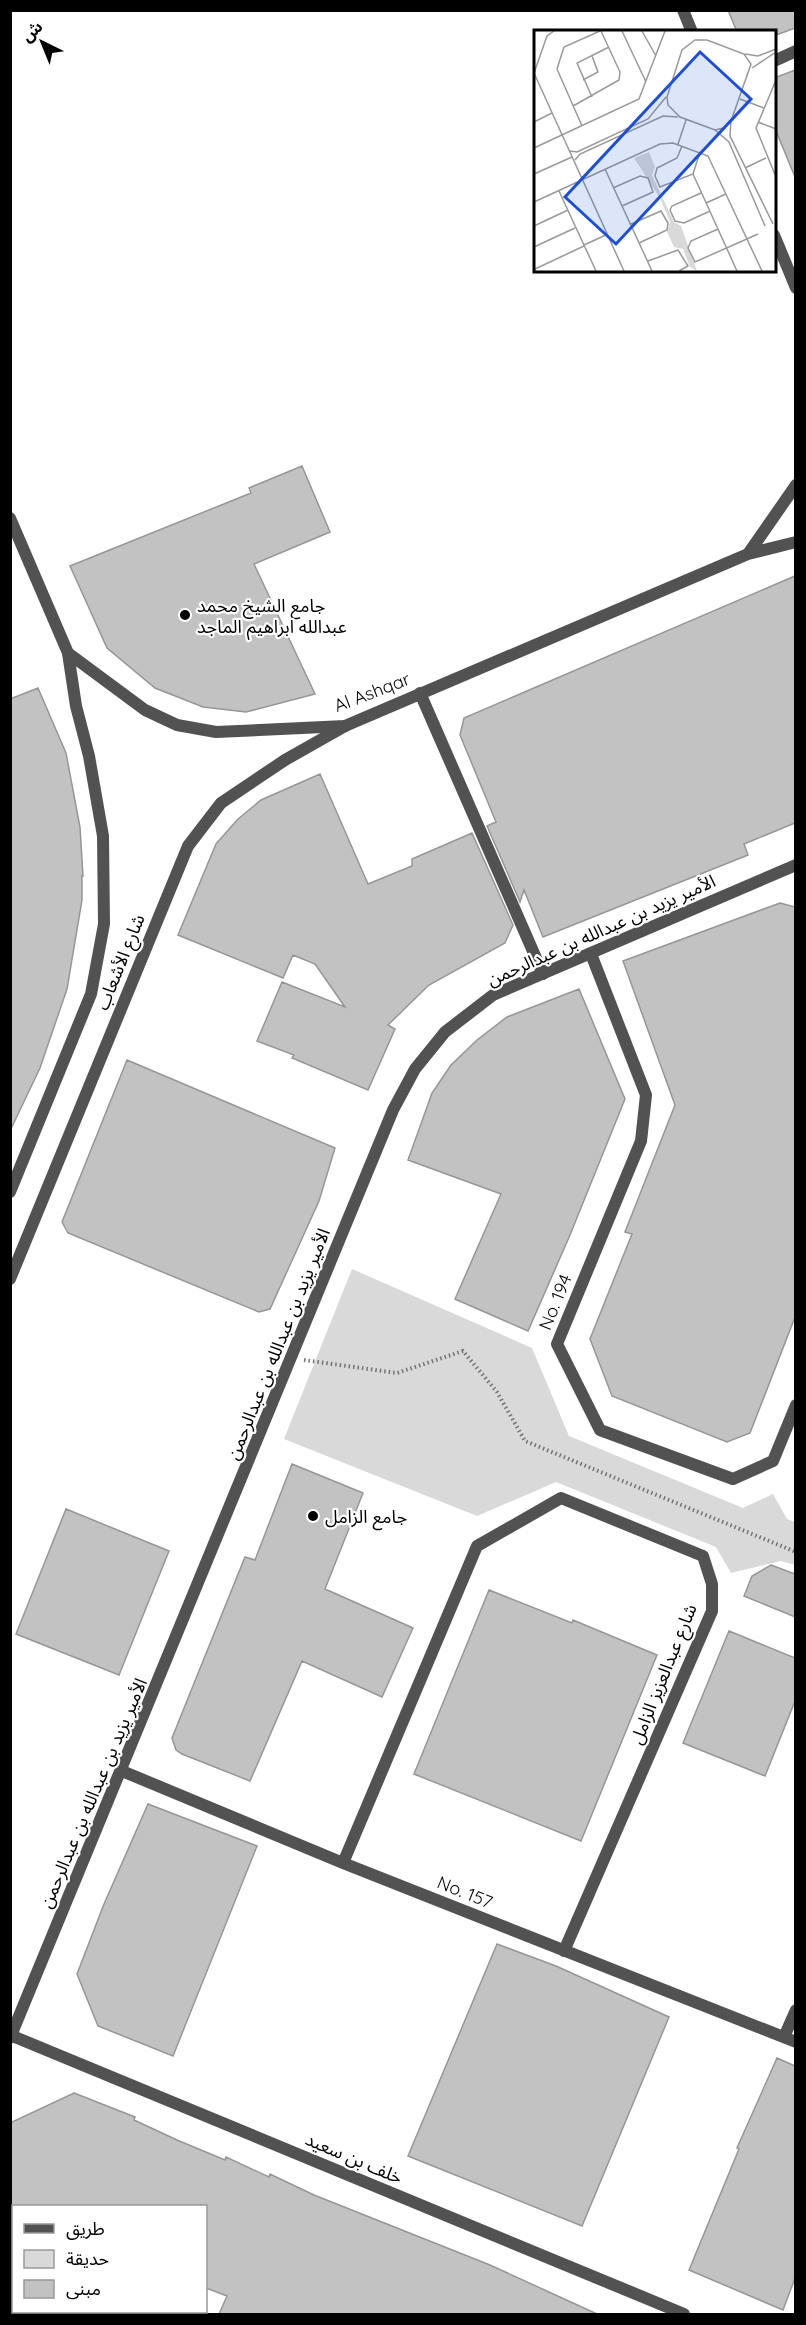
<svg xmlns="http://www.w3.org/2000/svg" width="806" height="2325" font-family="Quicksand,'Noto Sans Arabic',sans-serif">
  <rect width="100%" height="100%" fill="#fff"/>
  <path fill="#d9d9d9" d="M352 1269 532 1348 569 1436 743 1508 773 1494 787 1519 795 1522V1565L781 1561 731 1573 716 1547 556 1482 477 1516 284 1439Z"/>
  <path fill="#c2c2c2" stroke="#969696" stroke-width="1.5" d="M728 10H795V28L774 36V32H737Z
    M795 70V177L774 126V78Z
    M302 466 330 532 254 564 315 694 246 712 203 707 155 688 107 648 70 566 251 493 249 488Z
    M795 576V823L744 844 748 855 543 937 524 890 520 902 487 826 496 822 460 735 464 718Z
    M38 688 66 753 80 827 83 876H82V900L67 989 40 1068 10 1131V699Z
    M320 774 368 884 412 866V859L472 833 513 925 505 943 429 985 388 1025 395 1029 368 1090 292 1058 294 1055 257 1041 282 982 345 1007 315 964 293 955 283 978 178 935 216 844 238 819 261 800Z
    M780 903 795 907V1317L750 1433 727 1442 612 1396 590 1339 632 1234 625 1232 675 1105 623 961Z
    M579 989 625 1099 570 1235 528 1331 455 1299 501 1194 408 1160 432 1093 451 1065 477 1040 507 1017Z
    M127 1060 335 1148 319 1201 270 1309 259 1312 68 1233 62 1222Z
    M292 1464 363 1493 325 1589 413 1628 382 1697 302 1661 250 1781 182 1754 176 1750 172 1738 245 1557 255 1560Z
    M66 1509 169 1551 119 1675 16 1634Z
    M771 1565 795 1574V1617L744 1596 752 1576Z
    M489 1590 572 1623 573 1620 657 1655 581 1841 414 1774Z
    M729 1631 795 1658V1701L765 1776 683 1743Z
    M148 1804 257 1846 173 2056 98 2026 77 1974 104 1904Z
    M497 1944 556 1966 669 2017 582 2226 408 2156Z
    M777 2058 795 2066V2278L783 2310 689 2270 739 2149 737 2148Z
    M74 2093 135 2117 134 2120 177 2140 225 2160 226 2157 269 2177 270 2174 314 2195 490 2265 597 2314H219L227 2296 206 2288V2206H10V2127L12 2122Z"/>
  <g fill="none" stroke-linecap="round" stroke-linejoin="round">
    <path stroke="#747474" stroke-width="4" stroke-dasharray="1.5 3" stroke-linecap="butt" d="M304 1360 397 1373 463 1351 497 1392 525 1441 796 1552"/>
    <path stroke="#525252" stroke-width="12" d="M774 61 796 51
      M420 693 543 974
      M591 954 646 1095 641 1141 557 1344 600 1430 733 1479 773 1461 796 1405
      M10 1192 91 994 104 924 103 836 89 756 76 706 68 653
      M10 1279 188 846 221 803 285 760 345 726
      M122 1771 343 1863 796 2042
      M343 1863 477 1546 561 1498 703 1556 712 1584V1611L564 1951
      M10 2035 684 2314
      M784 2037 796 2010
      M10 2038 393 1110 415 1069 445 1032 493 995 796 865"/>
    <path stroke="#525252" stroke-width="12" d="M683 10 692 32
      M774 235 796 288
      M10 518 68 653 145 710 177 725 216 732 345 726 748 554 796 485
      M748 554 796 542"/>
  </g>
  <g fill="#000" stroke="#fff" stroke-width="2">
    <circle cx="185" cy="615" r="6"/>
    <circle cx="313" cy="1516" r="6"/>
  </g>
  <g text-anchor="middle" dominant-baseline="central" stroke-width="4.5" stroke-linejoin="round" paint-order="stroke">
    <g font-size="18" fill="#000" stroke="#fff" text-anchor="start">
      <text x="197" y="605">جامع الشيخ محمد<tspan x="197" dy="21">عبدالله ابراهيم الماجد</tspan></text>
      <text x="325" y="1516">جامع الزامل</text>
    </g>
    <g font-size="18" fill="#000" stroke="#fff">
      <text transform="translate(372 692) rotate(-21)">Al Ashqar</text>
      <text transform="translate(601 930) rotate(-24)">الأمير يزيد بن عبدالله بن عبدالرحمن</text>
      <text transform="translate(120 962) rotate(-68)">شارع الأشعاب</text>
      <text transform="translate(555 1302) rotate(-68)">No. 194</text>
      <text transform="translate(278 1344) rotate(-68)">الأمير يزيد بن عبدالله بن عبدالرحمن</text>
      <text transform="translate(663 1674) rotate(-68)">شارع عبدالعزيز الزامل</text>
      <text transform="translate(93 1793) rotate(-67)">الأمير يزيد بن عبدالله بن عبدالرحمن</text>
      <text transform="translate(465 1892) rotate(22)">No. 157</text>
      <text transform="translate(354 2158) rotate(23)">خلف بن سعيد</text>
    </g>
  </g>
  <g transform="translate(534 30)">
    <rect width="242" height="242" fill="#fff"/>
    <path d="M115 122 121 137 118 145 140 192 147 196 163 241 156 237 149 219 140 217 133 202 136 192 126 168 100 128Z" fill="#d9d9d9"/>
    <path fill="none" stroke="#999" stroke-width="1.5" d="M88 1 112 52M108 1 122 26M161 10H173L210 24 217 34 197 91 190 98 181 100 146 87 134 75 133 67 148 20ZM211 24 224 26 242 19M218 38 242 22M0 43 90 241M0 43 13 6 20 1M49 50 64 42 58 26M242 50 222 98 242 147M58 67 43 33 75 17M206 69 230 78M39 76 85 50 86 42 67 1M197 91 196 106 239 194M0 92 18 83M224 92 242 99M48 96 23 39 30 17 66 1M181 100 195 112 231 196M144 114 152 90M148 116 143 128 123 138 121 146 126 157 159 144 166 122M0 118 105 69 131 1M36 121 43 122 114 89 132 67M41 130 46 124 129 86 144 87M211 138 232 128M71 139 118 241M0 144 38 127M159 144 203 241M79 158 106 146 114 148 119 162 88 176M25 161 62 241M167 163 138 176 136 180 141 191 150 193 176 181M0 172 126 114 139 113 174 126 228 241M172 173 192 164M97 194 127 181 134 193 133 200 105 213M0 196 34 180M184 199 157 211 154 218 161 232 224 204M50 215 74 204M0 217 41 198M114 231 144 220 154 236 145 241M1 239 50 216"/>
    <path fill="#1d4ed8" fill-opacity="0.15" stroke="#1d4ed8" stroke-width="3" d="M166 22 217 69 82 214 31 167Z"/>
    <rect width="242" height="242" fill="none" stroke="#000" stroke-width="3"/>
  </g>
  <rect width="806" height="2325" fill="none" stroke="#000000" stroke-width="24"/>
  <rect x="12" y="2205" width="195" height="108" fill="#ffffff" stroke="#999999" stroke-width="1.5"/>
  <rect x="24" y="2224" width="30" height="9" fill="#525252" stroke="#999999" stroke-width="1.5"/>
  <text x="66" y="2235" font-size="18" fill="#000000">طريق</text>
  <rect x="24" y="2250" width="30" height="18" fill="#d9d9d9" stroke="#999999" stroke-width="1.5"/>
  <text x="66" y="2265" font-size="18" fill="#000000">حديقة</text>
  <rect x="24" y="2280" width="30" height="18" fill="#c2c2c2" stroke="#999999" stroke-width="1.5"/>
  <text x="66" y="2295" font-size="18" fill="#000000">مبنى</text>
  <g transform="translate(42 42) rotate(317)" stroke="#ffffff" stroke-width="4.5" paint-order="stroke">
  <path d="M0-4.5L10 22L0 15L-10 22Z" fill="#000000"/>
  <text y="-9" font-size="16" font-weight="bold" text-anchor="middle" fill="#000000">ش</text>
  </g>
</svg>
